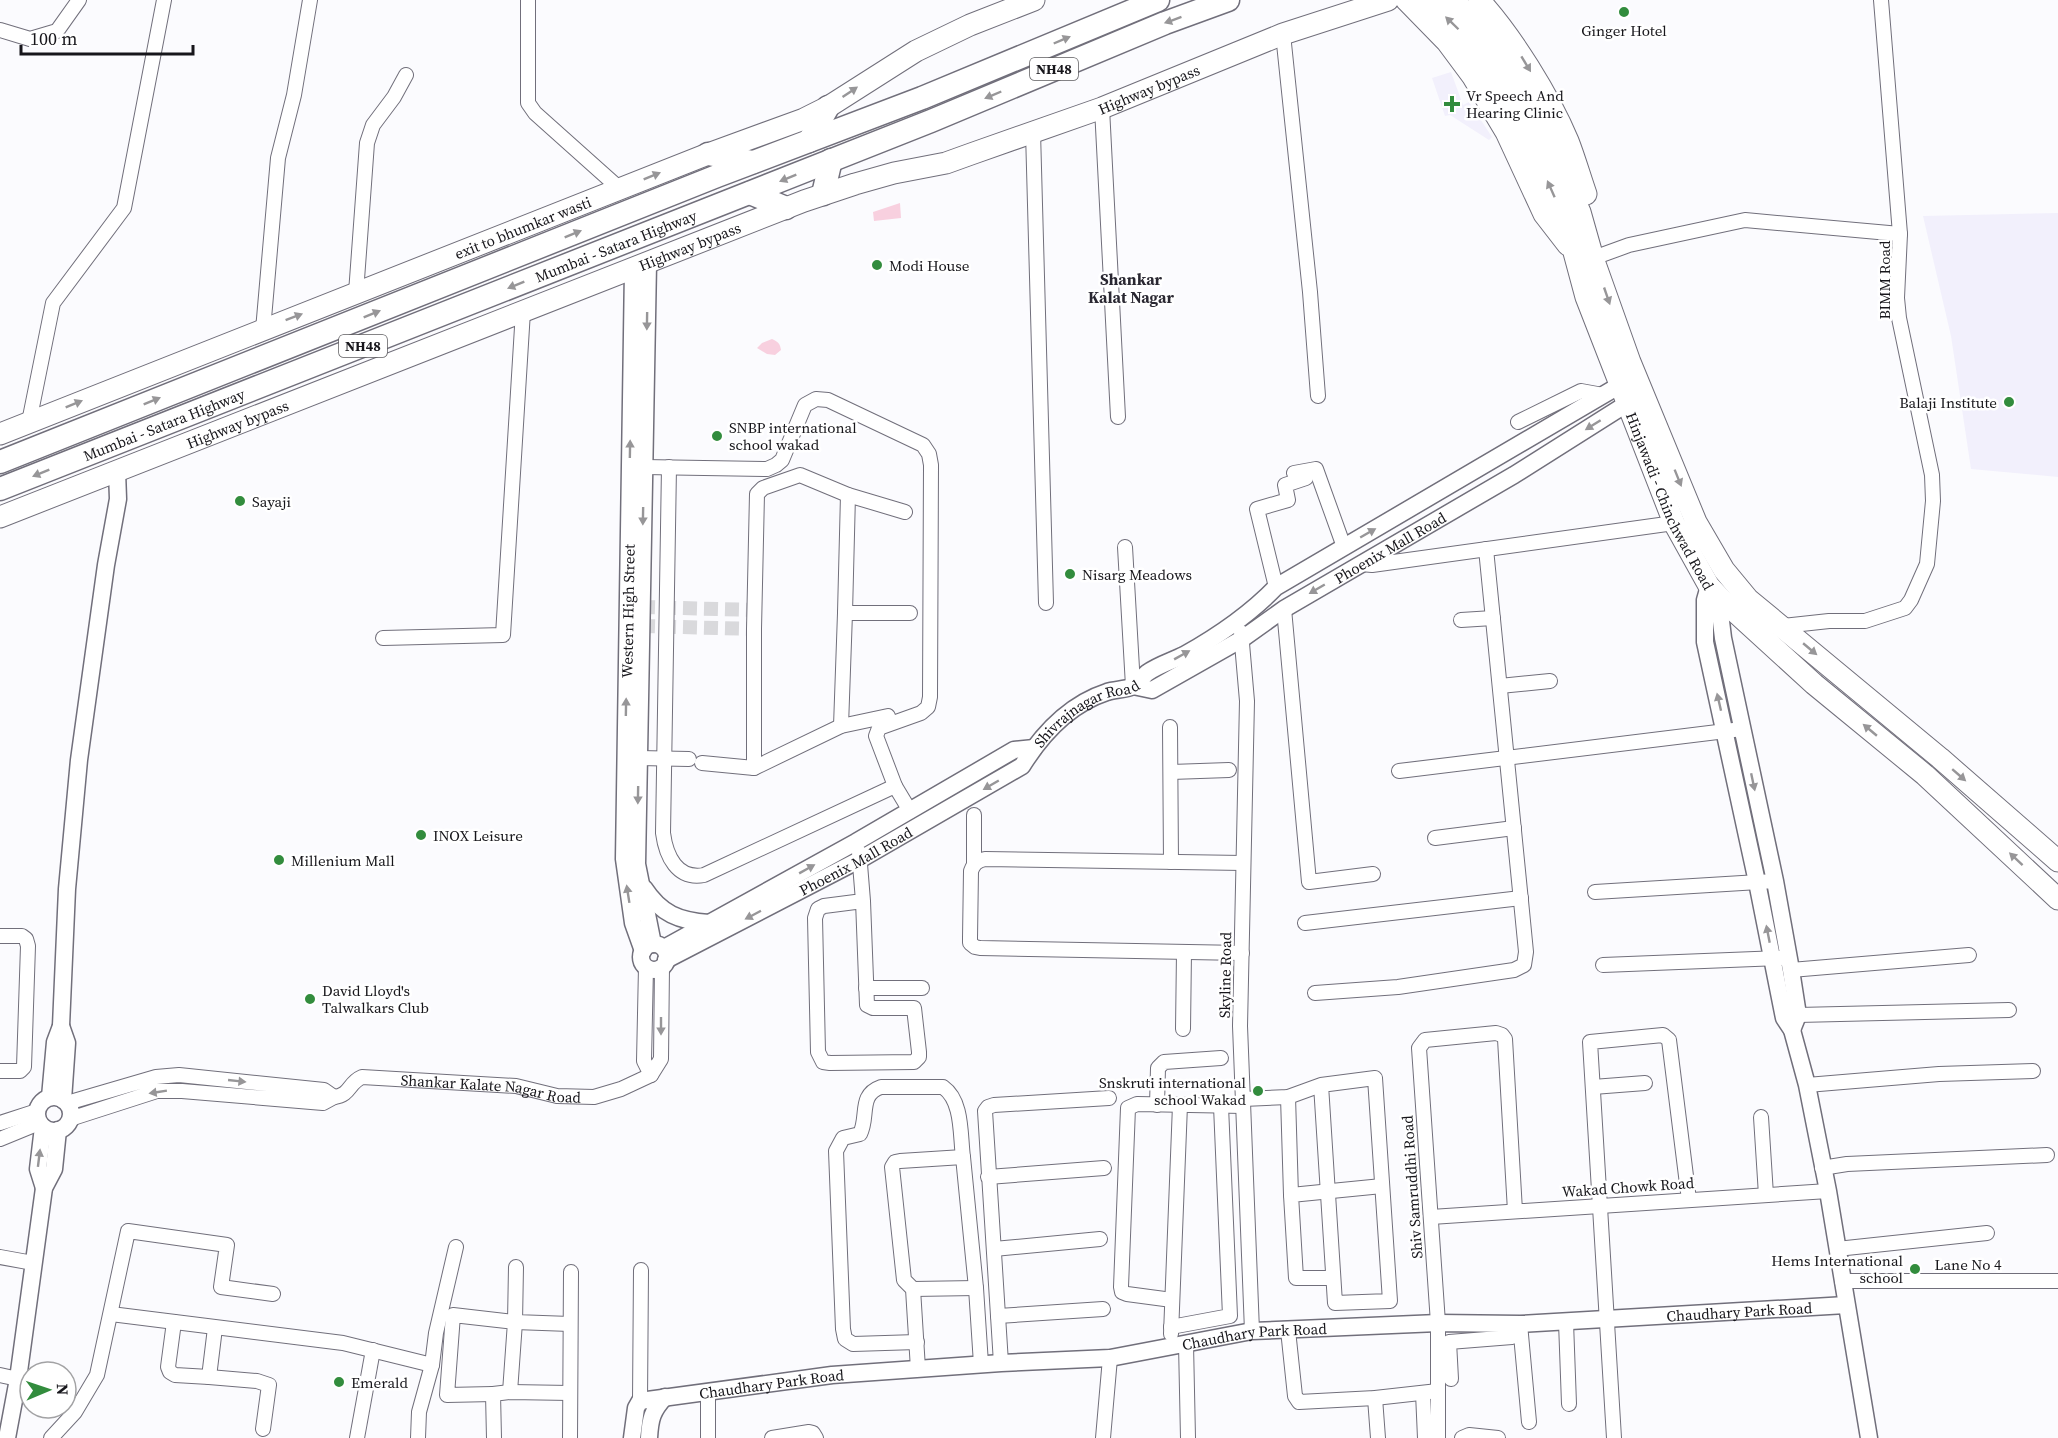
<svg xmlns="http://www.w3.org/2000/svg" width="2058" height="1438" font-family="'Source Serif 4',serif">
  <rect width="100%" height="100%" fill="#fbfbfe"/>
  <path fill="#f2f0fc" d="M1451 72 1463 105 1469 102 1492 137 1489 140 1450 115 1445 116 1432 78Z
    M2058 213V477L1971 469 1951 336 1923 216Z"/>
  <path fill="#f8d0df" d="M900 203 901 218 874 221 873 212Z
    M772 339C778 342 780 343 781 350L775 355 767 354 757 348 762 343Z"/>
  <g fill="none" stroke-linecap="round" stroke-linejoin="round">
    <path stroke="#d9d9dc" stroke-width="14" stroke-dasharray="14 7" stroke-linecap="butt" d="M641 607 754 610
      M641 626 754 629"/>
    <g stroke="#716f7b" stroke-width="16">
      <g id="minor">
        <path d="M528 0V103L535 113 620 189"/>
        <path d="M0 30 30 39 57 31 79 0"/>
        <path d="M1283 34 1310 292 1318 396"/>
        <path d="M1102 108 1118 417"/>
        <path d="M1033 132 1046 603"/>
        <path d="M1585 261 1629 245 1745 220 1900 234"/>
        <path d="M356 293 367 143 373 125 394 97 406 75"/>
        <path d="M263 330 278 158 294 95 310 0"/>
        <path d="M29 422 53 303 124 208 164 0"/>
        <path d="M1518 422 1581 391 1603 395"/>
        <path d="M644 467 767 469 776 465 782 460 805 405 816 399 828 400 923 445 929 454 931 465 930 697 928 707 921 713 879 728 876 736 895 786 910 811"/>
        <path d="M669 467 663 833C666 856 677 880 704 875L895 786"/>
        <path d="M1294 473 1316 469 1344 547"/>
        <path d="M1125 547 1133 686"/>
        <path d="M1361 564 1372 565 1674 523"/>
        <path d="M1276 587 1257 509 1288 500 1285 485 1306 478"/>
        <path d="M1284 609 1309 882 1373 874"/>
        <path d="M845 613 848 495"/>
        <path d="M1461 620 1493 618"/>
        <path d="M1783 626 1829 621H1865L1905 608 1911 600 1927 564 1933 501 1932 475 1899 318 1897 298 1900 234 1881 0"/>
        <path d="M1241 632 1247 701 1240 1026 1252 1331"/>
        <path d="M383 638 503 635 523 311"/>
        <path d="M1500 686 1550 681"/>
        <path d="M841 726 845 613H910"/>
        <path d="M1170 727 1171 862"/>
        <path d="M639 758 689 759"/>
        <path d="M702 763 754 768 841 726 888 716"/>
        <path d="M754 768V629L757 494 763 488 800 475 848 495 905 512"/>
        <path d="M1399 771 1742 729"/>
        <path d="M1171 772 1229 770"/>
        <path d="M1435 838 1514 828"/>
        <path d="M859 852 863 901 867 1005 873 1008H914L919 1052V1057L914 1062 830 1063 823 1062 818 1052 815 918 818 909 824 906 863 901"/>
        <path d="M974 864V815"/>
        <path d="M1595 892 1775 881"/>
        <path d="M1305 923 1521 898"/>
        <path d="M0 936H22L26 939 28 946 24 1067 20 1071H0"/>
        <path d="M1242 953 980 948 975 947 970 943V938L971 871C974 863 977 861 985 859L1243 863"/>
        <path d="M1603 965 1781 958"/>
        <path d="M646 967 644 1061 651 1075 661 1059 662 967"/>
        <path d="M1791 970 1969 955"/>
        <path d="M866 988H922"/>
        <path d="M1315 993 1398 987 1514 970 1524 965 1526 952 1521 901 1486 549"/>
        <path d="M1798 1015 2009 1010"/>
        <path d="M1183 1029 1184 952"/>
        <path d="M1807 1085 1939 1074 2033 1071"/>
        <path d="M1593 1087 1645 1083"/>
        <path id="s1" d="M334 1097C351 1095 348 1083 362 1077L516 1086 557 1096 594 1097 621 1089 651 1075"/>
        <path d="M1288 1097 1291 1195"/>
        <path d="M1243 1099 1288 1097 1321 1085 1375 1078 1390 1301 1335 1303 1321 1085"/>
        <path d="M67 1103 156 1077 179 1075 324 1090 334 1097 323 1103 182 1091H157L70 1119"/>
        <path d="M1157 1105 1158 1068 1164 1062 1221 1058"/>
        <path d="M1761 1117 1766 1195"/>
        <path d="M0 1123 37 1111"/>
        <path d="M0 1139 39 1123"/>
        <path d="M1822 1168 1847 1164 2047 1155"/>
        <path d="M988 1177 1104 1168"/>
        <path d="M1431 1217 1828 1191"/>
        <path d="M994 1249 1100 1239"/>
        <path d="M1837 1249 1987 1233"/>
        <path d="M0 1257 33 1263"/>
        <path d="M516 1267 515 1322 570 1324"/>
        <path d="M1333 1278H1296L1291 1195 1382 1186"/>
        <path d="M1842 1281H2058"/>
        <path d="M913 1289 976 1288"/>
        <path d="M1172 1300 1127 1294 1122 1292 1121 1287 1128 1108 1137 1104 1243 1106"/>
        <path d="M111 1314 343 1343 432 1365"/>
        <path d="M998 1316 1103 1309"/>
        <path d="M174 1322 168 1367 170 1372 175 1375 209 1377 215 1328"/>
        <path d="M1566 1322 1569 1404"/>
        <path d="M1520 1324 1529 1422"/>
        <path d="M1171 1327 1230 1316 1221 1106"/>
        <path d="M1288 1330 1295 1396 1299 1402 1375 1398 1438 1391"/>
        <path d="M1171 1334 1180 1105"/>
        <path d="M917 1342 853 1344 845 1339 843 1329 836 1151 843 1138 860 1134C869 1116 858 1095 881 1087H943C963 1101 960 1135 963 1157"/>
        <path d="M1186 1344 1188 1438"/>
        <path d="M1001 1363 985 1111 988 1107 994 1105 1109 1098"/>
        <path d="M918 1369 913 1289 904 1280 892 1167 895 1162 900 1161 963 1157 976 1288 981 1364"/>
        <path d="M0 1375 18 1379"/>
        <path d="M209 1377 257 1381 269 1385 263 1429"/>
        <path d="M1451 1379 1449 1342 1512 1337"/>
        <path d="M708 1392V1438"/>
        <path d="M1423 1393 1425 1438"/>
        <path d="M493 1394 447 1395 453 1315 515 1322 510 1392"/>
        <path d="M1375 1398 1378 1438"/>
        <path d="M640 1401 641 1270"/>
        <path d="M51 1438 75 1412 97 1375 128 1231 227 1245 221 1287 273 1294"/>
        <path d="M357 1438 373 1350"/>
        <path d="M418 1438 419 1412 432 1365 436 1333 456 1247"/>
        <path d="M494 1438 493 1394 510 1392 570 1393"/>
        <path d="M570 1438 571 1272"/>
        <path d="M772 1438 809 1432 813 1433 816 1438"/>
        <path d="M1103 1438 1110 1358"/>
        <path d="M1438 1438V1323L1419 1048 1425 1040 1496 1033 1502 1035 1505 1039 1515 1211"/>
        <path d="M1462 1438 1469 1435 1498 1438"/>
        <path d="M1614 1438 1590 1042 1663 1035 1669 1040 1689 1200"/>
      </g>
    </g>
    <g stroke="#716f7b" stroke-width="19">
      <g id="tertiary">
        <path d="M648 263 637 864 653 944"/>
        <path d="M633 269 624 859 633 923 643 951"/>
        <path d="M1709 586 1705 600V642L1757 882 1784 1018 1792 1030 1807 1085 1828 1191 1869 1438"/>
        <path d="M1722 600 1720 613 1723 638 1775 881 1791 970 1798 1015 1792 1030"/>
        <path id="s2" d="M1133 686 1152 690 1242 639 1284 609 1514 475 1628 403 1638 401"/>
        <path d="M644 888C661 914 679 921 709 923"/>
        <circle cx="654" cy="957" r="13"/>
        <path d="M664 948 856 842 1014 750 1034 748"/>
        <path id="s3" d="M666 960 861 859 1022 766C1042 734 1070 704 1107 692 1115 689 1126 690 1133 686 1139 683 1142 677 1147 673 1158 665 1172 661 1184 655 1218 636 1249 615 1276 587L1615 388 1631 382"/>
        <path d="M61 1026 67 1043 63 1100"/>
        <path d="M50 1097 55 1042 61 1026 67 889 79 760 106 565 118 499 117 471"/>
        <circle cx="54" cy="1114" r="17"/>
        <path d="M43 1127 38 1169 44 1188"/>
        <path d="M7 1438 18 1379 44 1188 54 1169 58 1130"/>
        <path id="s4" d="M632 1438 636 1408 640 1401 832 1375 1001 1363 1110 1358 1252 1331 1438 1323 1520 1324 1846 1305"/>
        <path d="M649 1438C650 1419 652 1411 665 1397"/>
      </g>
    </g>
    <g stroke="#716f7b" stroke-width="23">
      <g id="primary">
        <path d="M1406 0 1447 42 1473 77 1506 132 1544 214 1568 245"/>
        <path id="s5" d="M1428 0 1459 30 1487 67 1521 124 1536 155 1565 219 1586 297 1674 523 1709 586 1722 600 1814 684 1925 775 2058 899"/>
        <path d="M1453 0 1472 18 1489 40 1536 115 1580 212 1593 258 1630 362 1696 522 1724 570 1748 599 1940 758 2058 861"/>
        <path d="M1479 0C1512 36 1549 96 1568 141 1575 159 1580 177 1586 194"/>
        <path id="s6" d="M0 434 708 154 804 119 828 107 916 51 970 25 1034 0"/>
        <path id="s7" d="M0 517 804 201 855 184 894 173 946 163 971 154 1102 108 1283 34 1388 0"/>
      </g>
    </g>
    <g stroke="#716f7b" stroke-width="25">
      <g id="trunk">
        <path d="M809 141 828 107"/>
        <path d="M708 154 753 162"/>
        <path d="M750 193 786 208"/>
        <path d="M823 194 831 160"/>
        <path d="M0 462 717 176 922 98 1158 0"/>
        <path id="s8" d="M0 489 931 121 1165 23 1228 0"/>
      </g>
    </g>
    <use href="#minor" stroke="#fff" stroke-width="14"/>
    <use href="#tertiary" stroke="#fff" stroke-width="16"/>
    <use href="#primary" stroke="#fff" stroke-width="21"/>
    <use href="#trunk" stroke="#fff" stroke-width="22"/>
  </g>
  <defs><path id="oneway-solid" d="M-6-.8H1V-3.2L6.5 0L1 3.2V.8H-6Z" transform="scale(1.5)"/></defs>
  <g fill="#979698">
    <use href="#oneway-solid" transform="translate(1173 20) rotate(160)"/>
    <use href="#oneway-solid" transform="translate(1452 23) rotate(-136)"/>
    <use href="#oneway-solid" transform="translate(1062 40) rotate(-23)"/>
    <use href="#oneway-solid" transform="translate(1526 64) rotate(59)"/>
    <use href="#oneway-solid" transform="translate(850 92) rotate(-34)"/>
    <use href="#oneway-solid" transform="translate(993 95) rotate(157)"/>
    <use href="#oneway-solid" transform="translate(652 176) rotate(-22)"/>
    <use href="#oneway-solid" transform="translate(788 178) rotate(158)"/>
    <use href="#oneway-solid" transform="translate(1551 189) rotate(-114)"/>
    <use href="#oneway-solid" transform="translate(573 234) rotate(-22)"/>
    <use href="#oneway-solid" transform="translate(516 285) rotate(158)"/>
    <use href="#oneway-solid" transform="translate(1607 296) rotate(71)"/>
    <use href="#oneway-solid" transform="translate(372 314) rotate(-22)"/>
    <use href="#oneway-solid" transform="translate(294 317) rotate(-21)"/>
    <use href="#oneway-solid" transform="translate(647 321) rotate(91)"/>
    <use href="#oneway-solid" transform="translate(152 401) rotate(-22)"/>
    <use href="#oneway-solid" transform="translate(74 404) rotate(-22)"/>
    <use href="#oneway-solid" transform="translate(1593 425) rotate(148)"/>
    <use href="#oneway-solid" transform="translate(630 449) rotate(-89)"/>
    <use href="#oneway-solid" transform="translate(41 473) rotate(158)"/>
    <use href="#oneway-solid" transform="translate(1678 478) rotate(68)"/>
    <use href="#oneway-solid" transform="translate(643 516) rotate(91)"/>
    <use href="#oneway-solid" transform="translate(1368 533) rotate(-30)"/>
    <use href="#oneway-solid" transform="translate(1317 589) rotate(150)"/>
    <use href="#oneway-solid" transform="translate(1810 649) rotate(40)"/>
    <use href="#oneway-solid" transform="translate(1182 655) rotate(-29)"/>
    <use href="#oneway-solid" transform="translate(1719 702) rotate(-103)"/>
    <use href="#oneway-solid" transform="translate(626 707) rotate(-89)"/>
    <use href="#oneway-solid" transform="translate(1870 730) rotate(-140)"/>
    <use href="#oneway-solid" transform="translate(1959 775) rotate(41)"/>
    <use href="#oneway-solid" transform="translate(1753 782) rotate(78)"/>
    <use href="#oneway-solid" transform="translate(991 785) rotate(150)"/>
    <use href="#oneway-solid" transform="translate(638 795) rotate(91)"/>
    <use href="#oneway-solid" transform="translate(2016 859) rotate(-137)"/>
    <use href="#oneway-solid" transform="translate(807 869) rotate(-29)"/>
    <use href="#oneway-solid" transform="translate(628 894) rotate(-99)"/>
    <use href="#oneway-solid" transform="translate(753 915) rotate(152)"/>
    <use href="#oneway-solid" transform="translate(1768 934) rotate(-101)"/>
    <use href="#oneway-solid" transform="translate(661 1026) rotate(90)"/>
    <use href="#oneway-solid" transform="translate(237 1081) rotate(6)"/>
    <use href="#oneway-solid" transform="translate(158 1092) rotate(171)"/>
    <use href="#oneway-solid" transform="translate(39 1158) rotate(-83)"/>
  </g>
  <g fill="#328c3d" stroke="#fff" stroke-width="2">
    <circle cx="1624" cy="12" r="6"/>
    <path d="M1449 95h6v6h6v6h-6v6h-6v-6h-6v-6h6z"/>
    <circle cx="877" cy="265" r="6"/>
    <circle cx="2009" cy="402" r="6"/>
    <circle cx="717" cy="436" r="6"/>
    <circle cx="240" cy="501" r="6"/>
    <circle cx="1070" cy="574" r="6"/>
    <circle cx="421" cy="835" r="6"/>
    <circle cx="279" cy="860" r="6"/>
    <circle cx="310" cy="999" r="6"/>
    <circle cx="1258" cy="1091" r="6"/>
    <circle cx="1915" cy="1269" r="6"/>
    <circle cx="339" cy="1382" r="6"/>
  </g>
  <g text-anchor="middle" dominant-baseline="central" stroke-width="5" stroke-linejoin="round" paint-order="stroke">
    <g fill="#fff" stroke="#5d5c5f" stroke-width="1.5">
      <rect x="1030" y="58" width="48" height="22" rx="4.5"/>
      <rect x="339" y="335" width="48" height="22" rx="4.5"/>
    </g>
    <g font-size="14" font-weight="bold" fill="#17161b">
      <text x="1054" y="69">NH48</text>
      <text x="363" y="346">NH48</text>
    </g>
    <g font-size="15" fill="#17161b" stroke="#fff" text-anchor="start">
      <text x="1624" y="30" text-anchor="middle">Ginger Hotel</text>
      <text x="1466" y="95">Vr Speech And<tspan x="1466" dy="17">Hearing Clinic</tspan></text>
      <text x="889" y="265">Modi House</text>
      <text x="1997" y="402" text-anchor="end">Balaji Institute</text>
      <text x="729" y="427">SNBP international<tspan x="729" dy="17">school wakad</tspan></text>
      <text x="252" y="501">Sayaji</text>
      <text x="1082" y="574">Nisarg Meadows</text>
      <text x="433" y="835">INOX Leisure</text>
      <text x="291" y="860">Millenium Mall</text>
      <text x="322" y="990">David Lloyd's<tspan x="322" dy="17">Talwalkars Club</tspan></text>
      <text x="1246" y="1082" text-anchor="end">Snskruti international<tspan x="1246" dy="17">school Wakad</tspan></text>
      <text x="1903" y="1260" text-anchor="end">Hems International<tspan x="1903" dy="17">school</tspan></text>
      <text x="351" y="1382">Emerald</text>
    </g>
    <g font-size="15" fill="#17161b" stroke="#fff">
      <text stroke="none"><textPath href="#s7" startOffset="1227">Highway bypass</textPath></text>
      <text stroke="none"><textPath href="#s6" startOffset="562">exit to bhumkar wasti</textPath></text>
      <text stroke="none"><textPath href="#s8" startOffset="662">Mumbai - Satara Highway</textPath></text>
      <text stroke="none"><textPath href="#s7" startOffset="741">Highway bypass</textPath></text>
      <text transform="translate(1884 280) rotate(-90)">BIMM Road</text>
      <text stroke="none"><textPath href="#s7" startOffset="255">Highway bypass</textPath></text>
      <text stroke="none"><textPath href="#s8" startOffset="176">Mumbai - Satara Highway</textPath></text>
      <text stroke="none"><textPath href="#s5" startOffset="562">Hinjawadi - Chinchwad Road</textPath></text>
      <text stroke="none"><textPath href="#s2" startOffset="297">Phoenix Mall Road</textPath></text>
      <text transform="translate(628 611) rotate(-89)">Western High Street</text>
      <text stroke="none"><textPath href="#s3" startOffset="492">Shivrajnagar Road</textPath></text>
      <text stroke="none"><textPath href="#s3" startOffset="214">Phoenix Mall Road</textPath></text>
      <text transform="translate(1225 975) rotate(-89)">Skyline Road</text>
      <text stroke="none"><textPath href="#s1" startOffset="165">Shankar Kalate Nagar Road</textPath></text>
      <text transform="translate(1412 1187) rotate(-94)">Shiv Samruddhi Road</text>
      <text transform="translate(1628 1187) rotate(-4)">Wakad Chowk Road</text>
      <text x="1968" y="1264">Lane No 4</text>
      <text stroke="none"><textPath href="#s4" startOffset="1143">Chaudhary Park Road</textPath></text>
      <text stroke="none"><textPath href="#s4" startOffset="657">Chaudhary Park Road</textPath></text>
      <text stroke="none"><textPath href="#s4" startOffset="171">Chaudhary Park Road</textPath></text>
    </g>
    <g font-size="16" font-weight="bold" fill="#2a2832" stroke="#fff">
      <text x="1131" y="279">Shankar<tspan x="1131" dy="18">Kalat Nagar</tspan></text>
    </g>
  </g>
  <g transform="translate(48 1390) rotate(88)"><circle r="28" fill="#ffffff" stroke="#a2a2a4" stroke-width="1.5"/>
  <path d="M0-4.5L10 22L0 15L-10 22Z" fill="#328c3d"/>
  <text y="-9" font-size="16" font-weight="bold" text-anchor="middle" fill="#17161b">N</text>
  </g>
  <path d="M21 45v9h172v-9" fill="none" stroke="#17161b" stroke-width="3"/>
  <text x="30" y="45" font-size="18" fill="#17161b" stroke="#ffffff" stroke-width="4.5" paint-order="stroke">100 m</text>
</svg>
